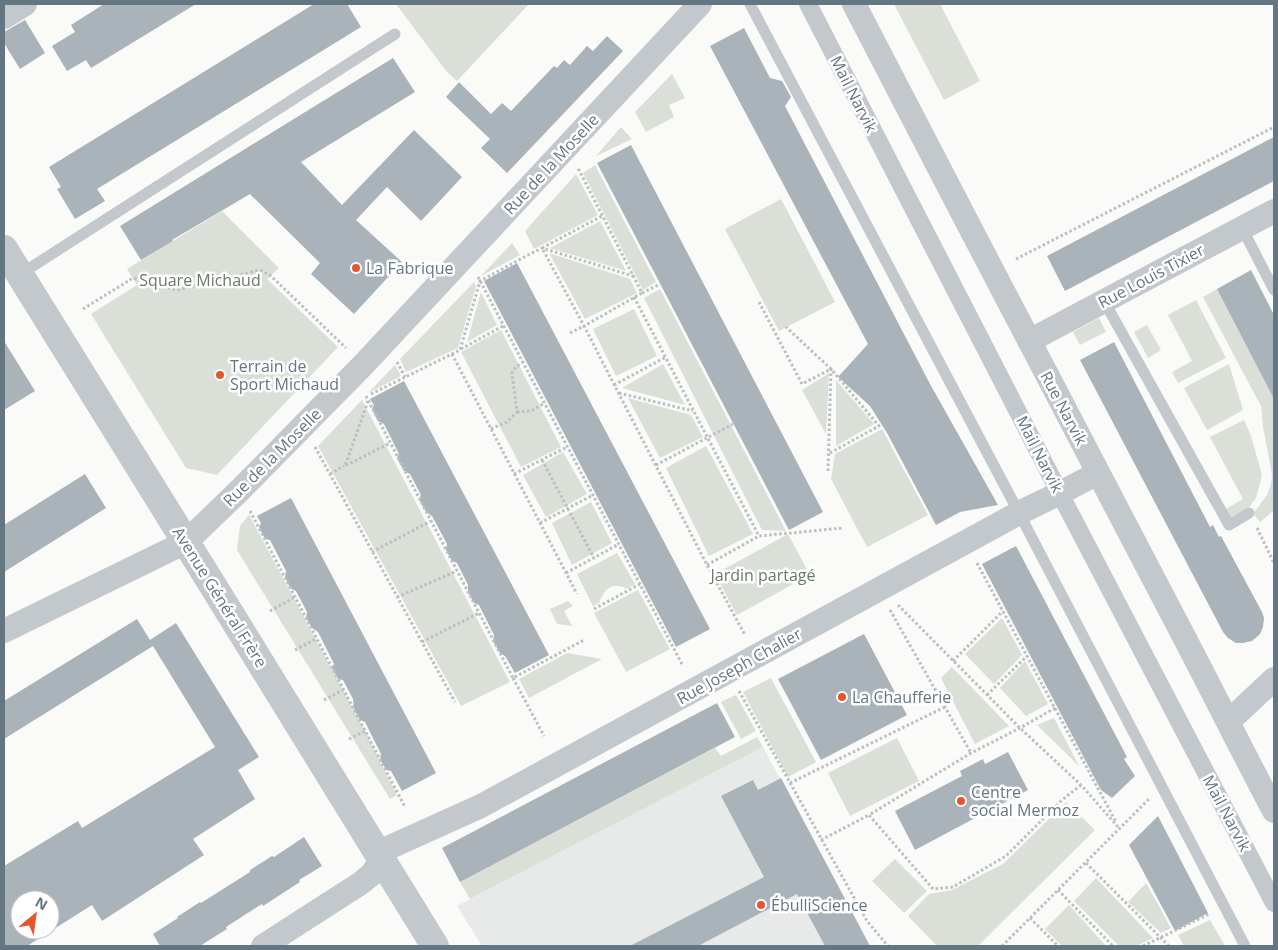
<svg xmlns="http://www.w3.org/2000/svg" width="1278" height="950" font-family="'Open Sans',sans-serif">
  <rect width="100%" height="100%" fill="#fafaf8"/>
  <path fill="#e8e9e9" d="M763 747 870 946H482L457 906Z"/>
  <path fill="#dadfd7" d="M396 4H529L457 81 447 72Z
    M894 4H940L980 81 944 100Z
    M672 74 685 98 669 105 674 117 646 132 635 112Z
    M621 127 632 139 596 156Z
    M595 165 656 282 643 290 583 173Z
    M576 174 598 215 534 249 525 231Z
    M781 199 835 302 779 331 725 229Z
    M222 211 279 268 267 279 338 347 217 475 186 468 91 314 137 285 127 269Z
    M600 221 626 271 550 248Z
    M512 243 520 255 481 276Z
    M549 253 630 279 637 293 585 319Z
    M474 282 476 286 458 348 406 372 400 359Z
    M660 289 786 531 762 530 644 298Z
    M1217 289 1274 399V510L1260 522 1253 513 1256 510 1267 495 1271 484 1272 474 1263 427 1261 406 1203 297Z
    M481 292 497 325 467 342Z
    M1196 300 1226 358 1178 383 1172 372 1192 361 1168 315Z
    M634 309 657 356 616 376 593 329Z
    M1099 318 1106 332 1080 345 1073 332Z
    M1147 325 1161 350 1148 358 1134 332Z
    M501 330 561 447 521 467 461 352Z
    M663 364 685 405 622 388Z
    M1229 364 1243 410 1207 430 1184 388Z
    M395 365 401 376 368 393Z
    M829 373 826 434 802 390Z
    M836 380 874 424 836 446Z
    M628 398 691 415 703 437 660 458Z
    M362 400 510 682 461 706 318 446Z
    M1244 420 1251 436 1262 475 1256 498 1249 507 1229 518 1224 510 1243 499 1210 437Z
    M882 429 928 515 867 547 831 479 835 454Z
    M706 446 753 534 709 556 666 468Z
    M563 452 587 494 546 517 523 475Z
    M591 502 612 543 572 565 552 523Z
    M249 515 365 731 397 795 390 799 237 550 240 526Z
    M788 534 810 575 737 615 715 574Z
    M617 553 635 584 627 589C611 581 605 589 599 603L593 606 577 574Z
    M638 590 670 649 626 672 594 613Z
    M568 601 573 606 564 611 572 626 557 624 550 609Z
    M1002 618 1022 655 994 684 965 654Z
    M567 653 602 659 529 698 519 679Z
    M1025 661 1048 704 1026 716 1000 688Z
    M952 667 1009 726 975 744 941 678Z
    M771 678 816 762 788 777 743 692Z
    M736 695 756 731 741 739 721 702Z
    M1054 718 1079 766 1037 725Z
    M757 737 763 747 470 899 460 882 715 748 721 756Z
    M897 738 919 781 850 816 828 773Z
    M1066 802 1095 830 978 946H937L908 916 929 894 952 890 1003 864Z
    M895 859 927 891 904 913 872 881Z
    M1096 878 1153 938 1136 946H1119L1074 901Z
    M1146 883 1171 928 1161 933 1128 902Z
    M1069 905 1106 946H1062L1045 929Z
    M1210 920 1225 946H1184L1178 935Z"/>
  <path fill="#aab3b9" fill-rule="evenodd" d="M104 4H196L91 68 86 60 67 71 52 46 75 32 71 25Z
    M314 4H347L361 27 97 189 105 201 75 219 57 189 61 187 49 167Z
    M25 20 45 53 20 69 4 43V32Z
    M744 28 770 78 782 81 791 97 785 106 930 384 998 505 960 512 936 525 887 433 870 406 838 377 868 344 710 46Z
    M607 36 623 51 507 173 481 148 490 139 446 97 459 82 491 114 502 103 511 111 554 66 557 68 564 60 570 65 587 46 593 51Z
    M393 58 415 92 301 162 342 205 414 130 462 177 421 221 387 187 356 220 402 262 354 314 311 274 320 263 250 194 172 240 173 241 141 260 120 226Z
    M1274 137V181L1065 291 1047 256Z
    M631 145 823 512 789 530 597 163Z
    M517 263 710 629 676 647 484 281Z
    M1251 270 1274 315V399L1217 289Z
    M4 341 35 391 4 410Z
    M1114 342 1210 527 1213 525 1219 537 1221 536 1262 612 1264 618 1263 627 1260 634 1252 641 1243 643H1236L1228 638 1223 632 1080 360Z
    M404 381 549 655 515 673 505 656 500 653 493 641 494 635 479 605 474 603 468 592V585L457 563 452 561 446 550 447 544 432 516 426 512 419 499 421 495 410 474 404 471 397 458 399 454 384 424 378 421 372 409 374 405 370 399Z
    M85 474 106 508 4 572V525Z
    M291 498 436 773 402 791 391 771 386 770 380 759 381 754 365 722 360 720 354 709 353 699 343 680 338 679 332 668 334 664 318 632 312 628 306 618 307 612 296 591 290 588 285 577 286 571 270 540 265 539 259 527 261 523 257 516Z
    M1016 546 1127 757 1124 759 1135 776 1112 798 1101 790 982 564Z
    M137 619 150 640 176 623 259 757 238 770 255 799 193 839 204 855 102 921 92 905 27 946H4V866L78 821 82 828 215 747 153 646 4 739V701ZM20 900H50V930H20Z
    M864 634 907 715 821 760 778 679Z
    M717 703 735 737 460 882 442 848Z
    M1008 752 1028 790 915 850 895 811 962 776 960 771 983 759 985 764Z
    M781 778 870 946H825L797 894 698 946H630L764 877 721 796 753 780 758 790Z
    M1158 816 1208 913 1175 931 1129 845Z
    M304 837 322 866 299 880 300 882 263 906 262 904 226 927 227 929 200 946H160L153 934 178 918 177 917 200 902 201 903 250 872V870L272 856 274 857Z"/>
  <g fill="none" stroke-linecap="round" stroke-linejoin="round">
    <path stroke="#bbbfc2" stroke-width="3" stroke-dasharray="2.5 2.5" stroke-linecap="butt" d="M578 169 579 170 642 293 584 326 542 248 602 216
      M1016 259 1274 127
      M478 277 683 666
      M642 293 660 284
      M634 297 759 536 843 528
      M759 302 802 384 831 369 786 327
      M83 309 133 278 177 290 260 270 271 276 346 348
      M570 333 584 326 707 565 745 635
      M461 349 503 326
      M452 354 577 594
      M397 362 405 377
      M614 385 666 357
      M619 393 693 411
      M371 394 460 350 480 281 528 255 542 248 633 276
      M366 396 513 678 584 640
      M368 401 345 466 390 443
      M517 412 531 411 545 403
      M491 429 507 422 517 412 512 373 516 367 523 362
      M315 447 455 702
      M542 460 594 558
      M656 465 733 424
      M828 471 831 369 879 426 828 454
      M330 474 344 466
      M514 474 567 447
      M250 511 405 807
      M540 523 593 495
      M1257 528 1274 563
      M372 552 431 521
      M977 563 1116 822
      M707 565 759 536
      M566 573 619 544
      M397 597 457 571
      M898 605 1020 728 1081 785 1119 828
      M594 609 640 584
      M890 610 971 753
      M270 611 295 597
      M422 642 479 613
      M295 650 316 639
      M953 661 1003 611
      M513 678 544 736
      M739 691 867 921 888 946
      M987 695 1027 656
      M324 700 343 690
      M1055 708 1020 728 971 753 869 815 933 889 953 887 1006 856 1062 800 1081 785
      M349 739 365 731
      M790 783 945 707
      M821 840 869 815
      M1086 863 1169 946
      M1058 890 1113 946
      M1030 918 1058 946
      M1002 946 1149 799
      M1143 946 1209 914"/>
    <path stroke="#c3c8cc" stroke-width="11" d="M750 4 1019 513 1245 946
      M1242 228 1274 290
      M19 275 395 34
      M1104 301 1229 525 1249 513"/>
    <path stroke="#c3c8cc" stroke-width="18" d="M808 4 1069 511 1274 903"/>
    <path stroke="#c3c8cc" stroke-width="24" d="M854 4C959 207 1065 410 1171 612 1206 678 1239 745 1274 811
      M4 17 25 4
      M1029 341 1274 211
      M4 631 186 542 240 490 364 364 700 4
      M1228 722 1274 679
      M263 946 361 883 372 874 388 848 481 806 1019 513 1060 493 1098 473"/>
    <path stroke="#c3c8cc" stroke-width="28" d="M4 249 215 589 435 946"/>
  </g>
  <g fill="#e4572e" stroke="#fff" stroke-width="2">
    <circle cx="356" cy="268" r="5"/>
    <circle cx="220" cy="375" r="5"/>
    <circle cx="842" cy="697" r="5"/>
    <circle cx="961" cy="801" r="5"/>
    <circle cx="761" cy="905" r="5"/>
  </g>
  <g text-anchor="middle" dominant-baseline="central" stroke-width="5" stroke-linejoin="round" paint-order="stroke">
    <g font-size="16" fill="#657683" stroke="#fff">
      <text transform="translate(854 94) rotate(63)">Mail Narvik</text>
      <text transform="translate(551 164) rotate(-47)">Rue de la Moselle</text>
      <text transform="translate(1151 276) rotate(-28)">Rue Louis Tixier</text>
      <text transform="translate(1064 408) rotate(62)">Rue Narvik</text>
      <text transform="translate(1040 454) rotate(63)">Mail Narvik</text>
      <text transform="translate(272 457) rotate(-45)">Rue de la Moselle</text>
      <text transform="translate(220 597) rotate(58)">Avenue Général Frère</text>
      <text transform="translate(739 666) rotate(-29)">Rue Joseph Chalier</text>
      <text transform="translate(1227 813) rotate(62)">Mail Narvik</text>
    </g>
    <g font-size="16" fill="#657683" stroke="#fff" text-anchor="start">
      <text x="366" y="268">La Fabrique</text>
      <text x="230" y="366">Terrain de<tspan x="230" dy="18">Sport Michaud</tspan></text>
      <text x="852" y="697">La Chaufferie</text>
      <text x="971" y="792">Centre<tspan x="971" dy="18">social Mermoz</tspan></text>
      <text x="771" y="905">ÉbulliScience</text>
    </g>
    <g font-size="16" fill="#687a64" stroke="#fff">
      <text x="200" y="280">Square Michaud</text>
      <text x="763" y="575">Jardin partagé</text>
    </g>
  </g>
  <rect width="1278" height="950" fill="none" stroke="#657683" stroke-width="10"/>
  <g transform="translate(35 915) rotate(29)"><circle r="24" fill="#ffffff" stroke="#c1c8cd"/>
  <path d="M0-4L9 19L0 12L-9 19Z" fill="#e4572e"/>
  <text y="-8" font-size="14" font-weight="bold" text-anchor="middle" fill="#657683">N</text>
  </g>
</svg>
